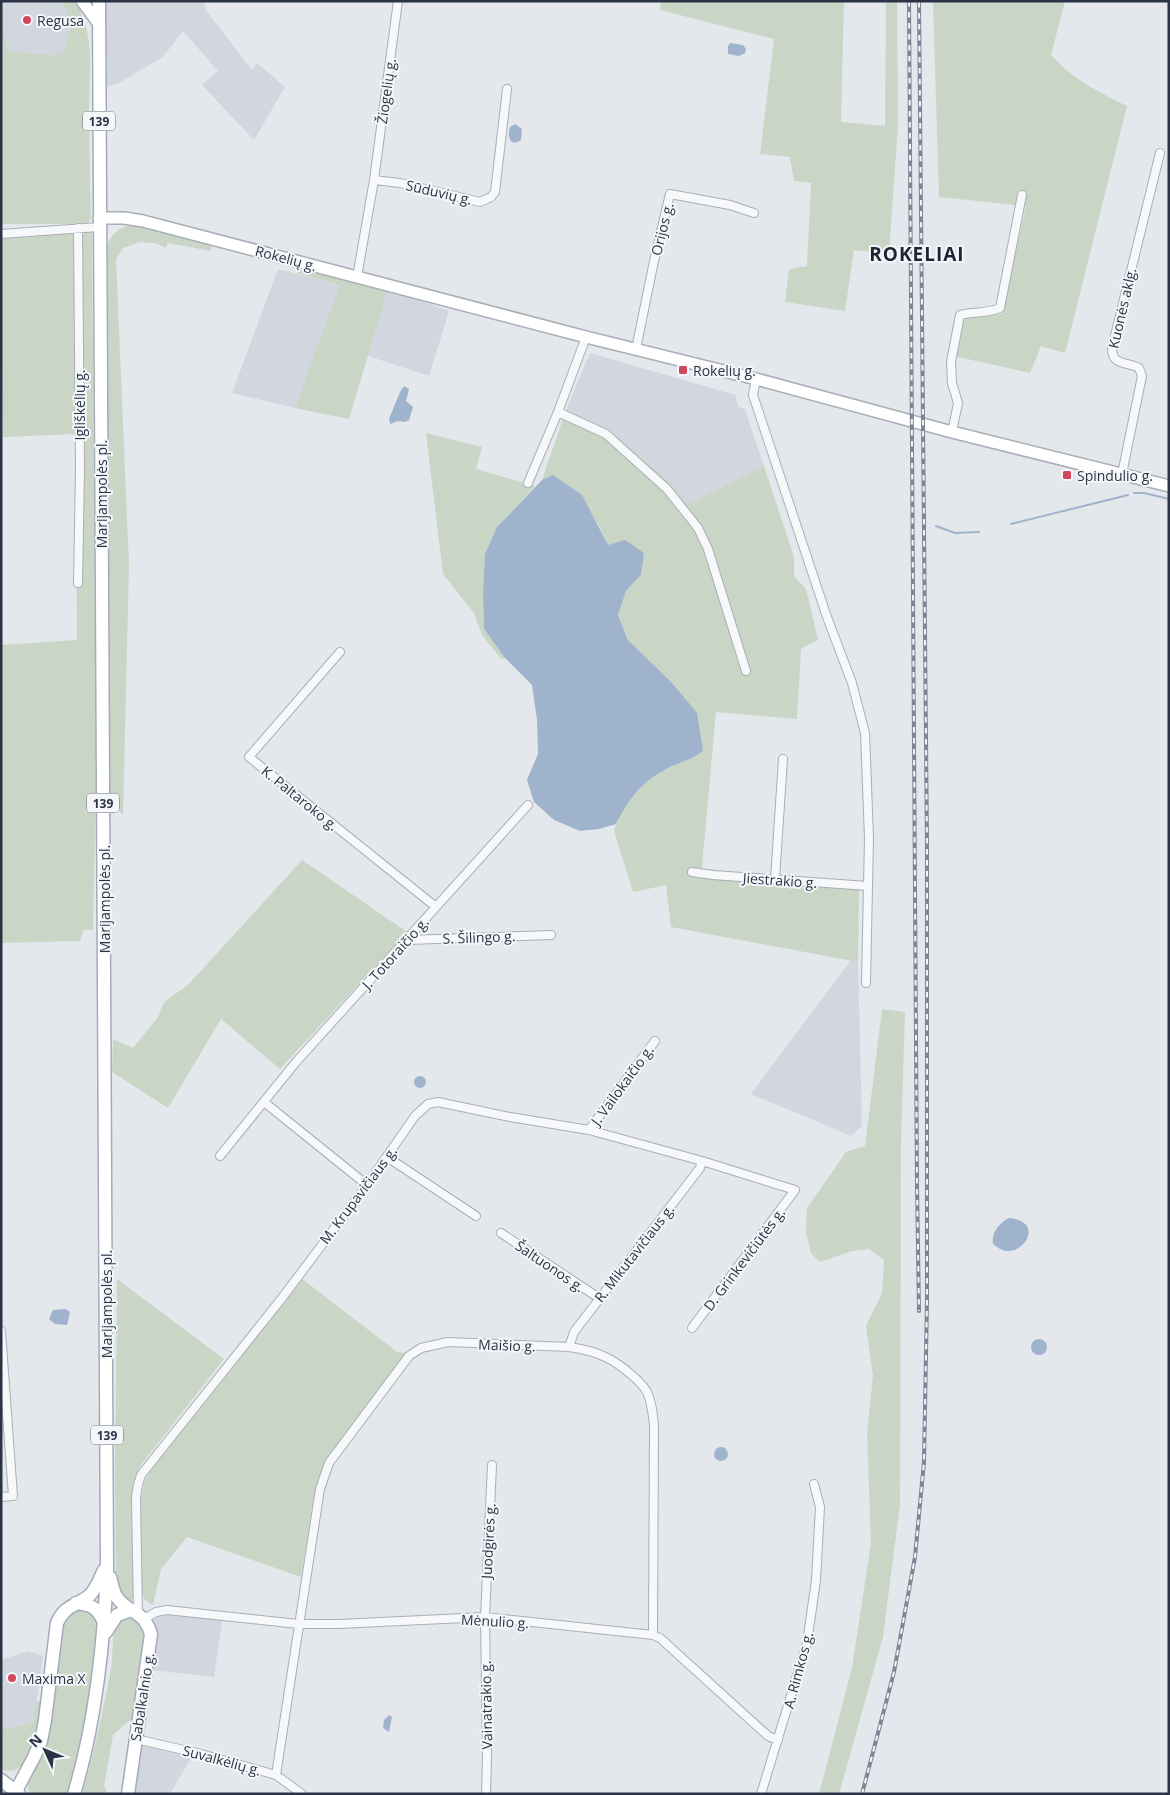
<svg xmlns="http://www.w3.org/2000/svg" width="1170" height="1795" font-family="'Open Sans',sans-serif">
  <rect width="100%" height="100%" fill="#e4e7ec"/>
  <path fill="#d2d6de" d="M2 1H60L67 12V22L70 24V37H67L65 51 54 55 10 51 4 47 2 38Z
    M106 1H205V9L252 70 257 63 285 87 254 140 202 85 218 71 183 31 163 57 119 83 106 87Z
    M278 269 341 285 295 408 232 393Z
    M388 289 449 311 429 376 368 356Z
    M590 353 735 395 738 406 745 410 764 466 688 506 666 479 609 430 566 410Z
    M851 960 858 962 862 1126 851 1136 751 1094Z
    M162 1614 222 1620 214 1677 151 1670V1625L154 1620Z
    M28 1651 43 1656 34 1721 8 1729 1 1724V1660Z
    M142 1737 196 1749 170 1794H132Z"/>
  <path fill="#c9d6c5" d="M1 1C7 16 0 38 10 51L54 55 65 51 67 37H70V24L67 23V12L60 1H75C96 36 89 69 89 107 89 144 90 182 91 219L88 222 82 224H1V105H3L1 95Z
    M661 1H844L841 122 885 126 886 1H897L898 125 889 254 854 250 845 311 785 302 789 269 807 266 811 183 794 181 790 157 760 154 774 39 660 10Z
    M933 1H1065L1051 55C1072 79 1099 92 1127 106L1065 353 1041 346 1030 373 954 356 962 317 1002 314 1026 206 939 197Z
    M134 224 211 245V251L168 243 166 248 155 243 140 242 123 248 116 259 129 564 123 815 109 800C109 615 106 430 107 245 113 232 120 227 134 224Z
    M84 231H88L92 234 96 779 93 927V930H83L80 941 1 943V645L77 640 76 498 84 497 81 236Z
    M72 232 75 236V434L3 437 1 238Z
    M305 269 388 289 349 419 295 408 340 285 296 273Z
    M566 410 609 430 666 479 688 505 764 466 794 557V576L806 589 818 640 801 649 797 719 716 712 701 878 859 889 858 962 671 927 666 885 633 892 614 831C623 803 641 781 668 768 680 762 692 760 703 751L700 739 643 656 628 640 618 614 626 591 641 575 608 545 598 524 542 480Z
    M426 433 482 447 476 469 535 486 497 527 485 554 483 592 484 629 505 658 501 659 482 635 474 613 443 574Z
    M302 860 407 932 280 1069 221 1019 168 1108 112 1072 113 1039 133 1048 158 1017 164 1002 188 985Z
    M882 1009 905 1012 901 1143 900 1504 883 1637 839 1794H819L852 1668 871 1543 867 1432 873 1376 866 1326 882 1293 884 1260 869 1249 852 1251 820 1262 811 1253 806 1232 807 1208 846 1152 865 1146Z
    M301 1278 397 1352 406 1353 323 1467 316 1485 301 1577 187 1537 161 1569 153 1605C147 1602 144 1600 142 1594L141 1498 145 1481 151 1469 234 1367Z
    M117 1279 224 1359 140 1466 134 1482 131 1501 134 1597 130 1603H127L116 1584 115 1475Z
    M78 1609 96 1614C99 1630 96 1647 93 1664 88 1708 80 1751 68 1794H31L28 1789V1783L62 1628 67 1616Z
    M130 1617 140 1623 146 1635 134 1715 132 1719 125 1724 113 1735 104 1786 108 1794H82C94 1753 103 1711 111 1669 114 1652 110 1636 118 1620Z
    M39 1701 41 1704C39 1723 32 1782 1 1769V1724L8 1729 34 1721 36 1702Z"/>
  <path fill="#9fb4cc" d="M730 43 743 45 746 49 745 53 739 56 728 54V46Z
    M515 124 522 129 521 140C510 148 507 136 510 127Z
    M404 386 409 389 406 401 413 407 409 420 405 422 398 421 390 424 389 419 400 392Z
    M553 475 582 495 608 545 625 540 644 553 641 575 626 591 618 615 628 640 672 683 697 713 703 751C692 760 680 762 668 768 641 782 629 798 616 824L599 829 580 831 554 820 534 802 527 780 538 754 537 720 532 685 505 658 484 629 483 592 485 554 497 527 542 480Z
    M414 1082a6 6 0 1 1 12 0a6 6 0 1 1-12 0Z
    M1009 1218C1044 1221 1025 1253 1007 1251 1002 1251 997 1247 993 1244 991 1233 999 1223 1009 1218Z
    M66 1309 70 1312 67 1325 55 1324 49 1319 53 1310Z
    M1031 1347a8 8 0 1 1 16 0a8 8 0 1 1-16 0Z
    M714 1454a7 7 0 1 1 14 0a7 7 0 1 1-14 0Z
    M389 1715 392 1717 389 1732 383 1728 384 1720Z"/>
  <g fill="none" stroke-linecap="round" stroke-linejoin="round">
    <path stroke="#9fb4cc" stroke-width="2" d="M1134 493H1144L1169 499
      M1011 524 1128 495
      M936 526 955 533 979 532"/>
    <g stroke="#a9aeb7" stroke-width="10">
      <path id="street" d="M374 180 400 183 480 202 491 197 495 192 507 89
        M1 234 99 227
        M357 277 374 180 398 1
        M636 349 654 261 670 194 730 205 754 213
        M756 379 753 395 827 617 852 683 865 733 869 838 866 983
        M558 412 606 434 667 489 698 528 708 549 746 671
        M952 432 958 403 952 383 951 362 960 315C974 311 986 314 1000 308L1022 195
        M1122 474 1142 376 1139 368C1126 361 1112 366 1112 348L1160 153
        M528 483 558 412 586 337
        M78 583 80 469 78 228
        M340 652 249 757 436 907
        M692 872 713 875 868 886
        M775 879 783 759
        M407 940 551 935
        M264 1102 367 1185
        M589 1130 655 1041
        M220 1156 296 1062 528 805
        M387 1157 476 1216
        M501 1233 599 1298
        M1 1331 13 1496 1 1497
        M569 1347 574 1332 700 1168 702 1161
        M138 1614 136 1497 138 1485 141 1475 282 1298 367 1185 415 1116 428 1104 438 1102 510 1117 589 1130 702 1161 795 1190 692 1328
        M144 1619 156 1612 167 1610 298 1624H339L485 1617 653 1635 660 1638 768 1736 778 1740
        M136 1739 201 1754 276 1775 302 1794
        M276 1775 320 1489 329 1463 403 1364 409 1356 421 1348 448 1342 569 1347C597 1351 613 1358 634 1377 639 1382 644 1386 647 1392 652 1403 653 1414 654 1426L653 1635
        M486 1794 487 1756 485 1617 492 1465
        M761 1794 807 1643 816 1580 820 1507 814 1484"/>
    </g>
    <g stroke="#a9aeb7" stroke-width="14">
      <path id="secondary" d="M82 1 99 24
        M99 218H124L143 221 586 337 756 379 952 432 1169 486"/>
    </g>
    <g stroke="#a3abb8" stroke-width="15">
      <path id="primary" d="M110 1577C112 1583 113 1591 116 1596 128 1615 143 1608 151 1634L128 1794
        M76 1603C94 1605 97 1608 105 1624
        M106 1632 117 1615 131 1610
        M1 1780 19 1794
        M16 1791 34 1757 41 1741 45 1720 57 1623C65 1604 78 1606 90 1595 97 1588 100 1578 104 1570
        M74 1794C96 1721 104 1644 107 1569L99 1"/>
    </g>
    <use href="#street" stroke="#f7f8fa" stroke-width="8"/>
    <use href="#secondary" stroke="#fff" stroke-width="11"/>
    <use href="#primary" stroke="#fff" stroke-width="12"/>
    <g stroke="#7d8696" stroke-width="4">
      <path id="rail" d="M909 1 917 1186 919 1311
        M862 1794 894 1672 915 1557 924 1462 927 1301V845L919 1"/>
    </g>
    <use href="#rail" stroke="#f4f6f9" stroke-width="2" stroke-dasharray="5.5" stroke-linecap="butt"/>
  </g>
  <g fill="#d1495b" stroke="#f4f6f9" stroke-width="2">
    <circle cx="27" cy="20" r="5"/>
    <rect x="678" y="365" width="10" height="10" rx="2.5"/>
    <rect x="1062" y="470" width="10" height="10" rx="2.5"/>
    <circle cx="12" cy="1678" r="5"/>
  </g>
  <g text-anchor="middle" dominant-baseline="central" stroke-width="4" stroke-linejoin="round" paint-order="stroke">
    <g fill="#f4f6f9" stroke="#676e7b" stroke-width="1">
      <rect x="83" y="111.5" width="32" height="19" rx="4"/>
      <rect x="87" y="793.5" width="32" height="19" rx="4"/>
      <rect x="91" y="1425.5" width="32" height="19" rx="4"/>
    </g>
    <g font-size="12" font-weight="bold" fill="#2b3445">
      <text x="99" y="121">139</text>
      <text x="103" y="803">139</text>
      <text x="107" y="1435">139</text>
    </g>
    <g font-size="14" fill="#2b3445" stroke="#f4f6f9" text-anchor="start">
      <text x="37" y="20">Regusa</text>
      <text x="693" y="370">Rokelių g.</text>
      <text x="1077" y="475">Spindulio g.</text>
      <text x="22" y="1678">Maxima X</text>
    </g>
    <g font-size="14" fill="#2b3445" stroke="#f4f6f9">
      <text transform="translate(386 91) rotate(-82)">Žiogelių g.</text>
      <text transform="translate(439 192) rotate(13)">Sūduvių g.</text>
      <text transform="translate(662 229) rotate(-76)">Orijos g.</text>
      <text transform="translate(286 258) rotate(15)">Rokelių g.</text>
      <text transform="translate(1122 308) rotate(-77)">Kuonės aklg.</text>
      <text transform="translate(79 405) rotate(-90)">Igliškėlių g.</text>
      <text transform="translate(101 494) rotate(-90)">Marijampolės pl.</text>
      <text transform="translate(300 798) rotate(39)">K. Paltaroko g.</text>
      <text transform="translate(780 880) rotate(4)">Jiestrakio g.</text>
      <text transform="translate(104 899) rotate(-90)">Marijampolės pl.</text>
      <text transform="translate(479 937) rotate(-2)">S. Šilingo g.</text>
      <text transform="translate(395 953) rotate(-48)">J. Totoraičio g.</text>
      <text transform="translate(622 1085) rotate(-54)">J. Vailokaičio g.</text>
      <text transform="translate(358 1195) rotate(-53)">M. Krupavičiaus g.</text>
      <text transform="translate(634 1253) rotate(-52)">R. Mikutavičiaus g.</text>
      <text transform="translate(744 1259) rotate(-53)">D. Grinkevičiūtės g.</text>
      <text transform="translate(550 1266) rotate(34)">Šaltuonos g.</text>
      <text transform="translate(106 1304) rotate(-90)">Marijampolės pl.</text>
      <text transform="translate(507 1345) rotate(2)">Maišio g.</text>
      <text transform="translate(488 1541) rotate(-87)">Juodgirės g.</text>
      <text transform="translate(495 1621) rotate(3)">Mėnulio g.</text>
      <text transform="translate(798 1670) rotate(-75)">A. Rimkos g.</text>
      <text transform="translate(142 1697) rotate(-81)">Sabalkalnio g.</text>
      <text transform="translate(486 1705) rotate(-91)">Vainatrakio g.</text>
      <text transform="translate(222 1760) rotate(15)">Suvalkėlių g.</text>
    </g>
    <g font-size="19" font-weight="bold" letter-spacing="1" fill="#1d2536" stroke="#f4f6f9">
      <text x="917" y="254">ROKELIAI</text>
    </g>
  </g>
  <rect width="1170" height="1795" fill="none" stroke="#2b3445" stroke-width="5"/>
  <g transform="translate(45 1750) rotate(314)" stroke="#f4f6f9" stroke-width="4" paint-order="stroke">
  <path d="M0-4L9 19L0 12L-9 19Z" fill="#2b3445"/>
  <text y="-8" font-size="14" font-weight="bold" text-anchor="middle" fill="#2b3445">N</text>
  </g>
</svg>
